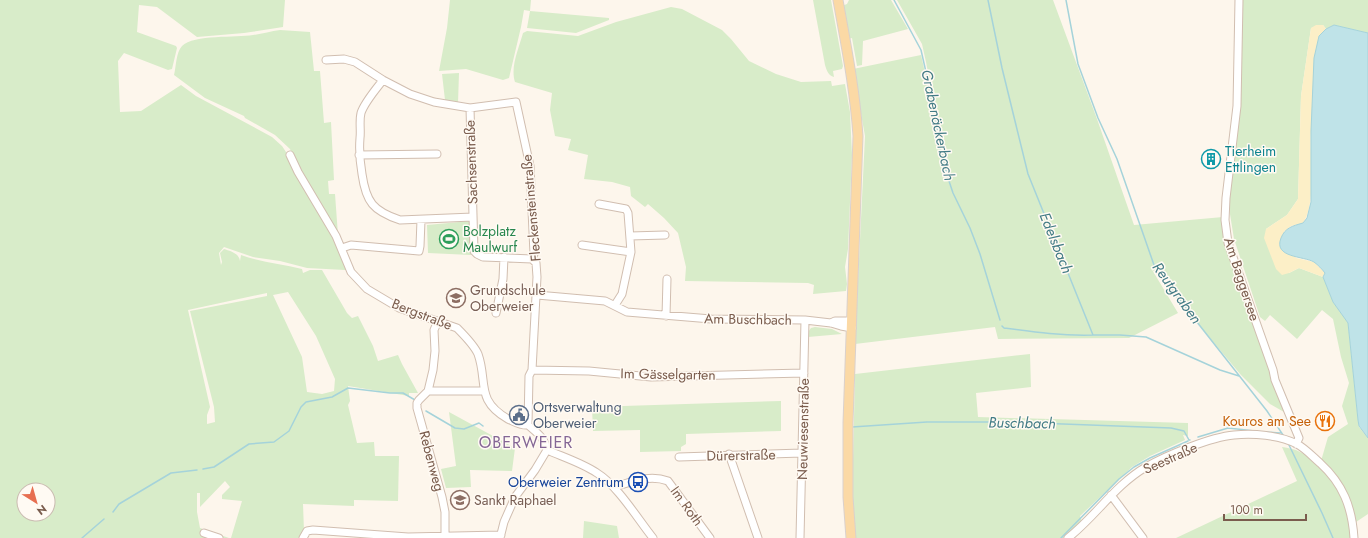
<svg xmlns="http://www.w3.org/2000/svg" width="1368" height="538" font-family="Jost,sans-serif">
  <rect width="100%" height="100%" fill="#fdf6ec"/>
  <path fill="#d8ecc9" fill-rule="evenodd" d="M0 0H285L283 27 244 33 197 37 157 7 139 5 137 32 176 46 177 48 172 69 168 70 124 53 118 61 120 112 141 111 181 85 196 96 272 137 282 146 288 155 327 229 339 245 347 269 345 270 307 268 280 261 253 257 224 247 219 253 221 265 222 262 220 253 224 249C230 251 239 253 240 261L241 255C260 262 281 264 302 269L303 273 310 270H322L347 313 352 318 358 316 373 346 378 361 398 355 402 364 418 393H409V396L348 386 350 401 348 405 357 443 374 442 375 456H399L398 501 354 500V506L303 504 304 531 300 538H231L242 501 222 499V495L230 487 225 481 200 507V493H197V512L200 528 229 538H0ZM288 292 316 336 335 379 334 391 322 394 307 392 302 357 273 295ZM267 293V296L190 311 214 407 215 422 207 424V415L210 407 188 310ZM24 490H48V514H24Z
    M450 0H531L530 11 524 10 521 27 509 78 503 80 466 69 439 71 447 28Z
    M813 0H831L843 66 842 69 833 71 834 77C828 75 827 71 825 65Z
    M849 0H891L908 29 863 41 862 65 857 66 852 38 848 39 842 6 847 4Z
    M897 0H1053L1097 119 1134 225 1223 217 1284 412 1270 404 1241 375 1151 268 1178 313 1129 338 998 339 995 327 855 344 865 136 853 69 921 55 944 156 926 62 922 44Z
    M1242 0H1368V33L1334 25 1326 29 1323 25 1311 28 1301 96 1298 199 1287 215 1266 229 1289 273 1299 268 1323 277 1333 302 1348 323 1358 420 1359 427 1368 438V514L1356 522 1350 499 1343 487 1321 461 1328 437 1348 424 1342 406 1349 383 1341 357 1333 319 1322 310 1297 339 1270 315 1265 321 1260 317 1234 239 1229 208 1239 106Z
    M671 7 682 9 722 30 731 39 749 61 776 74 801 82 831 81 832 86 845 84 850 112 852 155 848 249 845 267 847 284 846 291 813 294 814 285 808 283 685 281 686 267 678 233 664 218 648 204 645 207 631 196 630 187 612 182 584 179 588 155 568 150 571 139 555 136 550 110 552 93 515 82C510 67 519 48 523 33L527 31 578 36 616 22Z
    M530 11 609 18V20L576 33 527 28Z
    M280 30 310 32 314 71H320L324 123 331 122 334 180 328 181 329 194H335L338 235 301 174 290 149 275 135 245 118 244 116 205 98 174 75C176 67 176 52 182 46 194 34 236 38 253 35 262 34 271 31 280 30Z
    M459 73 458 103 445 100 442 74Z
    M470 221 471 255 428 253 427 225Z
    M815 327 832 329 842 334 808 337V332L811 328Z
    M1030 354 1031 387 976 393 978 417 1188 423V436L1183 435 1185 440 1150 456 1132 467 1080 516 1082 522 1066 538H856L852 504 855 374Z
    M781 401V431L686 434V444L681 447V451L640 452V430L593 431 592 407Z
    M449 412 515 448 512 471 470 470 471 487 446 488 441 469 456 466Z
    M1282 447C1288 448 1295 449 1300 452 1307 455 1312 460 1317 465 1340 485 1350 508 1352 538H1176L1297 481Z
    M584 521 617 526 619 538H583Z"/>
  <path fill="#fcefc7" d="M1316 25H1323L1326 29 1319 36C1316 68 1312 99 1311 131 1309 157 1317 202 1303 223L1291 226 1284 232 1296 258 1314 262 1325 273 1323 277 1299 268 1289 273 1282 275 1276 269 1264 238 1266 229 1287 215 1298 199 1301 96 1311 28Z"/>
  <path fill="#bfe3e8" stroke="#a5d3da" d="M1334 25 1368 33V438L1359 426 1358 420 1348 323 1333 302 1323 277 1325 273C1322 269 1318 265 1314 262 1304 256 1273 258 1281 238 1285 228 1292 226 1303 223L1307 218 1311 202V131L1314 58 1319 36 1326 29Z"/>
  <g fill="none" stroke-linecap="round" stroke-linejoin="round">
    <path stroke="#a5d3da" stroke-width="1.5" d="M894 0 921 50 935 112 939 145 948 178 953 193 970 228 980 254 1000 320
      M988 0 1002 68 1028 174 1093 335H1120L1146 337 1220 370 1239 376
      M1066 0 1078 64 1098 118 1117 159 1154 265 1167 284 1267 411 1283 435
      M1002 326 1004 328C1034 332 1063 336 1093 335
      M426 411 455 428 464 429 479 423 483 426
      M852 427 927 422H1007L1171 428 1184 431 1189 440H1190
      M1264 432 1280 433
      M1198 437 1228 428 1255 431
      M1288 443 1322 513 1333 538
      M203 469 214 467 249 444 274 442 289 431 301 407 306 402 332 397 348 388 390 393H403L415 400
      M113 512 119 504 171 473 197 470
      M82 538 104 519
      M1061 538 1119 479 1134 467 1150 458 1188 441"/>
    <g stroke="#d1beb0" stroke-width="9">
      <path id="minor" d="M1239 0 1237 106 1226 198 1225 220 1228 243 1273 370 1275 380 1299 438 1296 444
        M326 60 344 59 355 62 383 80 410 94 434 102 470 108 516 102 530 166 534 254 532 259 536 263 537 277 532 370 529 376 528 425C537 433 545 438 547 450
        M383 80C376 89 364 103 361 113 359 121 361 130 360 138 359 150 360 162 362 174 366 202 373 211 400 220L473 217
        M470 108 474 251 477 254 483 257 532 259
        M290 155 298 172 336 236 351 272 367 289 399 308 457 328C464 335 474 345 478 354 488 382 475 400 508 419 515 422 521 426 528 425
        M359 155 437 154
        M599 204 626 209 628 213 631 252 622 294 615 305
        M630 236 665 235
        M582 245 631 252
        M342 248 351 245 419 251 420 246 421 220
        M537 295 605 301 627 312 711 319 805 320 831 323 841 326 852 328
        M496 313 503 279 504 257
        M666 316 667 279
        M438 321 434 330 435 351 433 370 428 391 419 400 417 403V408L442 497 445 512V536
        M831 323 835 321H852
        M532 370 589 371 651 377 804 373
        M428 391H484
        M547 450C563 457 582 463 597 473 618 486 637 518 653 538
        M729 454 758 538
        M679 457 802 453
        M614 487C632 482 649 474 668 481L710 538
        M1111 495 1143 538
        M204 533 219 538
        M303 538 307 531 313 530 408 537 501 535
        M500 538 504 522 515 497 535 470 547 450
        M800 538 805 320
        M1068 538C1096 516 1115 485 1146 467 1167 455 1211 437 1234 435 1253 433 1279 435 1297 444 1306 449 1313 457 1320 463 1343 484 1352 507 1354 538"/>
    </g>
    <g stroke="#dad1cd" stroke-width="11">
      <path id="major" d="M838 0C846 45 855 90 858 136L848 423V497L851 538"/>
    </g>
    <use href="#minor" stroke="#fff" stroke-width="7"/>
    <use href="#major" stroke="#fbd9a5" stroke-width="9"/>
  </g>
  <defs>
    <g id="building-ring" transform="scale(1)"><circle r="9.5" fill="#fffaf3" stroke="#0f9aa8" stroke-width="1.5"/><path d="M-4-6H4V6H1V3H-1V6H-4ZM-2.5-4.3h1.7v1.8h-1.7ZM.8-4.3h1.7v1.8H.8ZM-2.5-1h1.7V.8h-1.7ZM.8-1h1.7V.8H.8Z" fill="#0f9aa8"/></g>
    <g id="stadium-ring" transform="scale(1)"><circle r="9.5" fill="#fffaf3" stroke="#2e9e5b" stroke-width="1.5"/><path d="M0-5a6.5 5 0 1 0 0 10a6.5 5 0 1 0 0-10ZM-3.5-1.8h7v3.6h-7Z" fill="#2e9e5b"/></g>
    <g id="school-ring" transform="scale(1)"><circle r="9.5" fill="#fffaf3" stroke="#8d6e63" stroke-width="1.5"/><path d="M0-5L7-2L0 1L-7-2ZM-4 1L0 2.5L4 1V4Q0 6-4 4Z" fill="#8d6e63"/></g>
    <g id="civic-ring" transform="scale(1)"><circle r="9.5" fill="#fffaf3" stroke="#5c6f8a" stroke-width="1.5"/><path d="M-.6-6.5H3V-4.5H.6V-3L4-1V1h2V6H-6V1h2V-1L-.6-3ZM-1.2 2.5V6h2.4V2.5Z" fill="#5c6f8a"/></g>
    <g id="restaurant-ring" transform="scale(1)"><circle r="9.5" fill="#fffaf3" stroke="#e8710a" stroke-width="1.5"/><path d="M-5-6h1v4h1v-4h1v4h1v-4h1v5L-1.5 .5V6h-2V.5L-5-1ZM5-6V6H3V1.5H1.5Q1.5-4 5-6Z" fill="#e8710a"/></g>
    <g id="bus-ring" transform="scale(1)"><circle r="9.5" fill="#fffaf3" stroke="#1a4fb4" stroke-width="1.5"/><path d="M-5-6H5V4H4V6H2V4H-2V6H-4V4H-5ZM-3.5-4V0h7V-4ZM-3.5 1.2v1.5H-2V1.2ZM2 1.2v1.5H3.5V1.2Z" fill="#1a4fb4"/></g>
  </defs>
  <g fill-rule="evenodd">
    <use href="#building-ring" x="1211" y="159"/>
    <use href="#stadium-ring" x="449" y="239"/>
    <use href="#school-ring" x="456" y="298"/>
    <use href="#civic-ring" x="519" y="415"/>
    <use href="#restaurant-ring" x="1325" y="421"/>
    <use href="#bus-ring" x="638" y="482"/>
    <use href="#school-ring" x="460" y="500"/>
  </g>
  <g text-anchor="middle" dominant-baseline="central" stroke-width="3" stroke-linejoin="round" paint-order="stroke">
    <g font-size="14" fill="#0d838f" stroke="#fffaf3" text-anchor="start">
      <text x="1225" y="151">Tierheim<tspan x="1225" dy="16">Ettlingen</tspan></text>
    </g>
    <g font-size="14" fill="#7a5c4d" stroke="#fffaf3">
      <text transform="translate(471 162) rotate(-92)">Sachsenstraße</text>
      <text transform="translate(531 208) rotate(-95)">Fleckensteinstraße</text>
      <text transform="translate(1242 279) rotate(72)">Am Baggersee</text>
      <text transform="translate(422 314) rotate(21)">Bergstraße</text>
      <text transform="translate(748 319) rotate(1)">Am Buschbach</text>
      <text transform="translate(668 374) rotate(1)">Im Gässelgarten</text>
      <text transform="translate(803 429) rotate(-89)">Neuwiesenstraße</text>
      <text transform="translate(741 455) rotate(-1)">Dürerstraße</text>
      <text transform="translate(1170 458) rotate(-24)">Seestraße</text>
      <text transform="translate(432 461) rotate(75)">Rebenweg</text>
      <text transform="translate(687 506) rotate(54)">Im Roth</text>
    </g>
    <g font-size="14" fill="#27864d" stroke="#fffaf3" text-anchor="start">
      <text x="463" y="231">Bolzplatz<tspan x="463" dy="16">Maulwurf</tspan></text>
    </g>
    <g font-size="14" fill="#785e54" stroke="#fffaf3" text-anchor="start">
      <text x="470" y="290">Grundschule<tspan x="470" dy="16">Oberweier</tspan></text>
      <text x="474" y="500">Sankt Raphael</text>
    </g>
    <g font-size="14" fill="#4e5e75" stroke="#fffaf3" text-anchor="start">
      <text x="533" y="407">Ortsverwaltung<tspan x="533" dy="16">Oberweier</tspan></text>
    </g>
    <g font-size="14" fill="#c56008" stroke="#fffaf3" text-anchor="end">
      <text x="1311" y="421">Kouros am See</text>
    </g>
    <g font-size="14" fill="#164399" stroke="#fffaf3" text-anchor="end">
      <text x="624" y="482">Oberweier Zentrum</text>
    </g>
    <g font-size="15" font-style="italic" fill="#437c86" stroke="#fffaf3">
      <text transform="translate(938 125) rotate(78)">Grabenäckerbach</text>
      <text transform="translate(1056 243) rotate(68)">Edelsbach</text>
      <text transform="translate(1177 293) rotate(54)">Reutgraben</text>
      <text transform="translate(1022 423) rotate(1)">Buschbach</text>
    </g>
    <g font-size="16" letter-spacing="1" fill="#846695" stroke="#fffaf3">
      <text x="526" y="442">OBERWEIER</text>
    </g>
  </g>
  <g transform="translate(36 502) rotate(143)"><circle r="19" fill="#fffaf3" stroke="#cabbb1"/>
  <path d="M0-3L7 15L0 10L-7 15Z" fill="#e76f51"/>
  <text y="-6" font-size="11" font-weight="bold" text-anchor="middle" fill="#7a5c4d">N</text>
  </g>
  <path d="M1224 514v6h82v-6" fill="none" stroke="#7a5c4d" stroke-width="2"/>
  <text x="1230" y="514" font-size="12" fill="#7a5c4d" stroke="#fffaf3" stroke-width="3" paint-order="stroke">100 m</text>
</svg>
